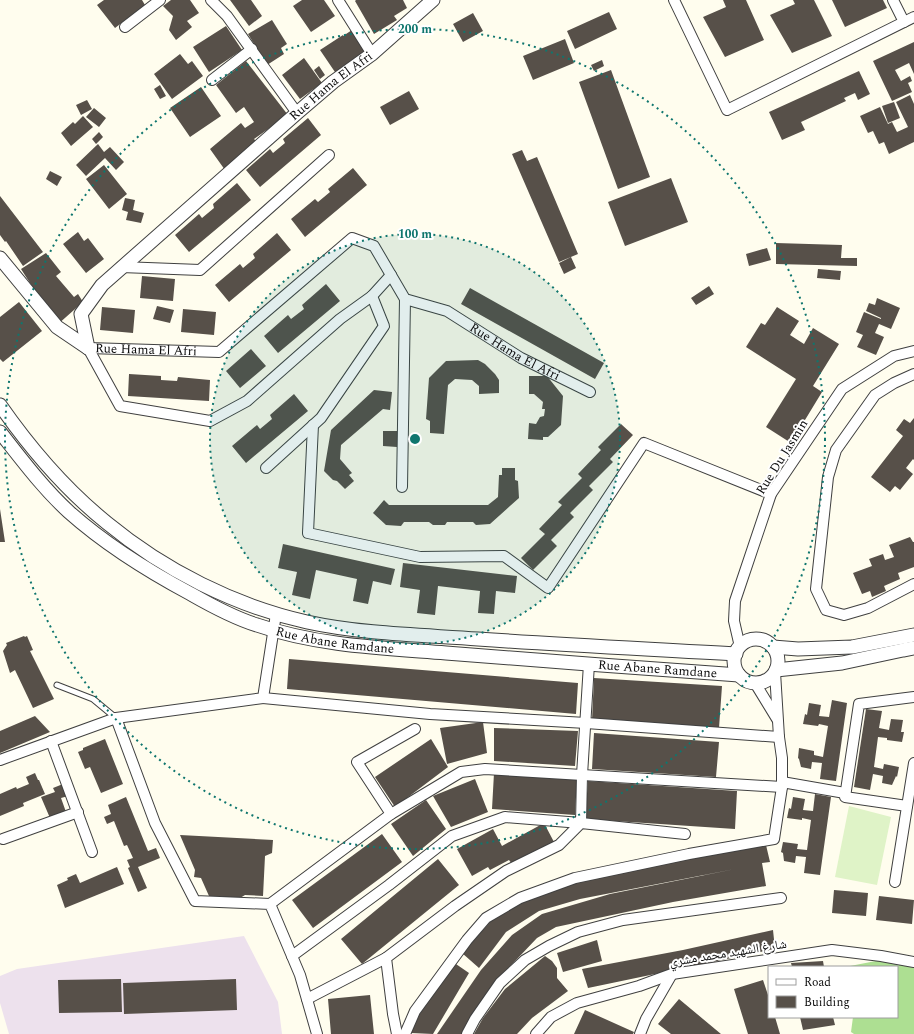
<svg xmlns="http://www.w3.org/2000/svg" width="914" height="1034" font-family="Spectral,'Noto Naskh Arabic',serif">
  <rect width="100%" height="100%" fill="#fffdee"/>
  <path fill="#ede1ed" d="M244 936 278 1002 282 1034H9L0 1003V976L17 969Z"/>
  <path fill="#addf92" d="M886 959 914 968V1034H854L851 1032 853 1017H897V967H845Z"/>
  <path fill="#dff3c7" d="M849 806 891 817 877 885 835 877Z"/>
  <path fill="#575049" d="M104 0H142L145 5 115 28 97 5Z
    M171 0H190L199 13 187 21 192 27 176 40 169 30 173 16 163 6Z
    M230 0H251L262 16 249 26Z
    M302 0H324L335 16 311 32 293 6Z
    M356 0H403L407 8 394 16 397 20 374 34 355 1Z
    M723 0H746L764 40 725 57 703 17 726 7Z
    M793 0H814L832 36 792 53 770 15 795 4Z
    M832 0H883L887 8 845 27Z
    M609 12 617 29 575 49 567 31Z
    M473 13 483 31 463 42 453 24Z
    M272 20 287 44 281 48 284 54 267 65 248 34Z
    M226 26 242 50 209 72 193 47Z
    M352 30 368 53 337 75 320 50 343 35V36Z
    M565 39 574 63 533 80 523 56Z
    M914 42V74L909 63 895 70 901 81 910 76 912 81 908 83 912 92 892 101 873 61Z
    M180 54 188 64 192 61 203 76 172 99 154 74Z
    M304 58 322 83 300 99 282 75Z
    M602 60 604 66 594 71 591 65Z
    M246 61 288 115 254 139 257 142 225 170 210 149 241 123 245 128 254 122 244 107 236 113 216 85Z
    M319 66 325 75 320 79 314 70Z
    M611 70 650 177 618 189 579 82Z
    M859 71 870 94 858 100 855 93 844 98 846 101 801 122 805 130 782 140 769 112Z
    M160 85 166 96 160 99 154 89Z
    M201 87 221 116 190 137 170 108Z
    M409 91 419 109 390 125 380 107Z
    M910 95 914 104V142L889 154 884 142 879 144 873 131 868 133 860 116 880 107 888 124 892 122 897 132 908 127 896 102Z
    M87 100 92 109 81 115 76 105Z
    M894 102 900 118 888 123 882 106Z
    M94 108 106 118 99 127 86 117Z
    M83 116 93 127 71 146 61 133 73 122 75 124Z
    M308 118 321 135 260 187 246 170 270 149 273 153 285 143 283 139Z
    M99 132 103 137 96 144 92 139Z
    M98 144 104 152 110 147 124 162 116 170 105 158 86 176 76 165Z
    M522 150 527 161 537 157 578 254 559 262 512 154Z
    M104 165 127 194 109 209 86 179Z
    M353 168 367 185 305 237 291 219 315 199 318 202 330 192 328 189Z
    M50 171 62 177 57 186 46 179Z
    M671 178 688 222 625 246 608 202Z
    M237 183 251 200 189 252 175 235 199 214 202 218 214 208 213 204Z
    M0 196 43 252 23 266 6 241 5 242 0 235Z
    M125 198 135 200 133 210 144 213 141 223 126 220 128 212 122 210Z
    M78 232 84 241 88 238 104 259 86 273 63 244Z
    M277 233 291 250 229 302 215 285 240 264 243 268 255 258 253 254Z
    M776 243 842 245 841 258H857V266L776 264Z
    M767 248 771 260 749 266 746 254Z
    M46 253 61 272 56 276 74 297 78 294 83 302 57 325 21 269Z
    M571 257 576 268 564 274 559 263Z
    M818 269 841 271 840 280 817 278Z
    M142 276 175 279 173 301 140 298Z
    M326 284 340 301 278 353 264 336 288 315 291 319 304 309 302 305Z
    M709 286 714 294 696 305 691 298Z
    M470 288 604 363 595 379 461 304Z
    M877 298 900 308 891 329 879 324 875 333 884 337 876 355 857 347 863 335 856 332 864 312 881 319V318L866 311 869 303 875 305Z
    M19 302 42 331 3 362 0 359V317Z
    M157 306 174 310 170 323 153 319Z
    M102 307 135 310 133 333 100 330Z
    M777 307 799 321 790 335 804 344 813 328 839 344 813 386 822 392 791 443 766 427 796 379 746 347 761 323 765 325Z
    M183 309 216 312 214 335 181 332Z
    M251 349 266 366 240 388 226 371Z
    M478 360 485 364 495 374 499 380V393L479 394V386L472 380 455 379 448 385 444 434 430 433V421L426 419 429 378 446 361Z
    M129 374 161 376V380L177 381 178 377 210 380 209 401 128 396Z
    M529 376H547L563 396 561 425 548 437H543V440L528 439 529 423 536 424 540 417 544 416 545 409H542L543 402 534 394H529Z
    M374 390 392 392 390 410 383 409 341 445 340 459 352 473 349 475 354 481 345 489 337 481 333 480 324 471 331 430Z
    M294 394 308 411 246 463 232 446 257 425 260 429 272 419 270 415Z
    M914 418V460L913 459 906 468 913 474 900 490 895 486 890 492 871 477 903 436 896 430 904 419 910 423Z
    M621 424 633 435 610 459 613 462 589 486 593 490 570 513 574 517 551 540 557 546 533 570 521 558 545 534 539 529 562 505 558 502 582 478 578 474 601 450 598 447Z
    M383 431H397V447L383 446Z
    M502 468H515V480L518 481 519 498 490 524 476 525 473 522H447L445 525H433L429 522H404L401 526 386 525 373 513 384 500 389 505H488L498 497 499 475H502Z
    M0 509 5 542H0Z
    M910 537 913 542H914V567L898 573 900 579 884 586 886 591 872 597 870 591 862 594 853 573 872 566 869 559 883 554 885 560 894 557 889 545Z
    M283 544 395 569 391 585 373 581 368 604 353 601 357 579 316 570 310 599 292 595 297 572 278 568Z
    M403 563 517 576 515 593 496 591 494 614 478 613 480 591 438 586 435 615 417 613 420 590 400 587Z
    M24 636 25 637 27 636 33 650 30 651 54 699 33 708 15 670 10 673 3 651 7 645 6 643Z
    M289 659 578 683 576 714 287 689Z
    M594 678 722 686 719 728 592 720Z
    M832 700 847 703 836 781 820 779 822 763 812 762 811 769 801 767 799 759 798 758 799 748 814 751V755L823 757 828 726 819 724 818 726 803 724 805 714 807 715 809 703 821 705 819 716 829 717Z
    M866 709 882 711 879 728 889 730 891 719 903 720 901 732H904L902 742 887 740V738L878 737 874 767 883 769 884 764 899 767 897 777 896 776 892 785 882 783 883 776 873 774 870 790 854 787Z
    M35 716 50 732 0 753V731Z
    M483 722 487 753 447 764 440 728Z
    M494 728 578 731 575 766 494 761Z
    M594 733 719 742 716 777 592 769Z
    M105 739 123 784 101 793 90 767 85 769 78 752 83 750V748Z
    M431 739 448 767 395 807 375 777Z
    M35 773 38 780H39L45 794 23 803 24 806 0 816V794L16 787 17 789 29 784 26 777Z
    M494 773 577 779 575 815 492 809Z
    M475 779 488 812 451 827 433 796Z
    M588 781 737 791 735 829 585 819Z
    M63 784 68 796 61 798 66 812 50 818 41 797 55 792 53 788Z
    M815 794 831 797 820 875 804 873 806 857 796 856 795 863 784 861 783 853 781 852 783 842 798 844 797 849 807 850 811 820 802 818V820L787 818 789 808 791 809 793 797 805 799 803 810 813 811Z
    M126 797 148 851 156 848 160 858 138 867 147 888 138 892 128 868 130 867 127 860 133 858 127 845 124 846 114 821 107 824 104 817 111 814 108 805Z
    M426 800 446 829 413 856 391 824Z
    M544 823 554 842 512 864 509 860 490 870 488 867 472 876 457 849 493 829 502 846Z
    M382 834 402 862 313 928 292 900Z
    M180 835 273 840 272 853 265 856 263 896 245 895 240 898 209 896 201 878 194 877 195 870Z
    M766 845 770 862 762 863 766 886 673 902 556 927 537 938 495 982 462 1034H437L481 970 512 935 542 914 610 894 735 869 580 899 539 911 506 932 479 968 462 953 492 920 534 896 571 881Z
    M438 859 459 885 362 964 341 939Z
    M117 867 124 884 65 908 57 885 68 880 67 878 76 874 80 883Z
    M834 890 868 893 866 916 832 913Z
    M879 896 914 900 912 924 876 920Z
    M773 930 775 949 588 988 582 969 683 950Z
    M597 940 602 961 563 972 557 953Z
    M545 956 552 961 557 968V978L568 991 532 1018 517 1034H474L483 1018 505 989Z
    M823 961 824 967H792L791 963Z
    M453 962 469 973 433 1034 411 1033 419 1015Z
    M121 979 122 1012 59 1013 58 980Z
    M236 979 237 1010 124 1014 123 983Z
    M763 980 769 998V1017H775L780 1034H748L734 989Z
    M370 995 374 1034H331L328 999Z
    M679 999 721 1034H671L658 1024Z
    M585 1010 634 1032 633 1034H574Z
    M800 1017H833L835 1025 803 1030Z"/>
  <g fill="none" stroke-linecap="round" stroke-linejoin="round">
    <g stroke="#404040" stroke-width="7">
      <path id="service" d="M57 685 93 699 116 718"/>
    </g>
    <g stroke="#404040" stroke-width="12">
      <g id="minor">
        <path d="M211 0 227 16 297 113"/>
        <path d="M338 0 372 54"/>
        <path d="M674 0 727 110 914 17"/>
        <path d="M893 0 904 22"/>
        <path d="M125 27 160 0"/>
        <path d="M212 80 252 49"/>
        <path d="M121 267 200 270 329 155"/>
        <path id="s1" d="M88 348 219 352 352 238 374 246 405 299 447 311 521 358 590 392"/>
        <path d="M88 348 120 406 210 421 247 401 340 319 372 296 391 275"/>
        <path d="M914 374 894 383 875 395 836 450 828 477 816 589 826 610 844 615 868 608 914 584"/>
        <path d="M313 425 308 533 420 557 504 556 548 588 644 443 771 494"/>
        <path d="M266 468 321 418 384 326 372 296"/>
        <path d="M402 487 405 299"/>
        <path d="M740 647 734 621 735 601 771 494 842 389 894 356 914 351"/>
        <path d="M755 683 777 719"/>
        <path d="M263 698 430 714 586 723 779 737"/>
        <path d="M116 718 155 823 195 901 270 904 300 975 317 1034"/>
        <path d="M51 741 92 852"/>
        <path d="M0 760 116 718 263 698 276 614"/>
        <path d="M782 782 845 793"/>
        <path d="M907 806 845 797 859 704 914 697"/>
        <path d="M391 814 357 762 415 729"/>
        <path d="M3 839 78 812"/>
        <path d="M895 882 914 763"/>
        <path d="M270 904 391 814 461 772 485 769 782 787"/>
        <path d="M292 956 389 885 452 836 505 817 581 823 582 775 589 664"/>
        <path d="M307 999 386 958"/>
        <path d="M397 1034 393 1014 386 958 455 906 506 871 559 845 581 823 685 834"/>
        <path d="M405 1034 415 1011 467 940 486 918 520 898 575 878 689 854 774 839 782 787V758L779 737 775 672"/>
        <path d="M467 1034 475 1019 500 983 525 960 549 946 578 932 623 920 781 898"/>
        <path d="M536 1034 551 1017 577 1003 639 986 672 974 832 950 881 956 914 962"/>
        <path d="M640 1034 646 1019 672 974"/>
      </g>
    </g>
    <g stroke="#404040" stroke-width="15">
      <g id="tertiary">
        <path d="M0 258 57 327 88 348"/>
        <path id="s2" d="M88 348 81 314 102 285 297 113 333 82 372 54 433 0"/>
        <path d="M0 405C30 448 66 490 107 523 164 570 235 606 307 622 362 634 422 635 478 639 564 645 650 649 736 654"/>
        <path id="s3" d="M0 432C22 460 43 488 69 512 106 545 148 571 191 594 212 606 234 618 257 625 318 646 383 648 446 653 544 661 641 668 739 675"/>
        <circle cx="756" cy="661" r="22"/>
        <path d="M773 647 798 649 852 647 914 635"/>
        <path d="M776 670 842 663 903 650 914 648"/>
      </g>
    </g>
    <use href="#service" stroke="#fff" stroke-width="5"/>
    <use href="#minor" stroke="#fff" stroke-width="10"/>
    <use href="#tertiary" stroke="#fff" stroke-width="13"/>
  </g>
  <circle cx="415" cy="439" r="205" fill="#0f766e" fill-opacity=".12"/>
  <g fill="none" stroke="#0f766e" stroke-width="2" stroke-dasharray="2 4">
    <circle cx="415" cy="439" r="205"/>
    <circle cx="415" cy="439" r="410"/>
  </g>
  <g text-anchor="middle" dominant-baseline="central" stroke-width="4" stroke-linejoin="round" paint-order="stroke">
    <g font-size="13" fill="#0d0d0d" stroke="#fff">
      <text stroke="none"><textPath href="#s2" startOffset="374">Rue Hama El Afri</textPath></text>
      <text stroke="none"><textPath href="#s1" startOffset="58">Rue Hama El Afri</textPath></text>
      <text stroke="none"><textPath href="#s1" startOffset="514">Rue Hama El Afri</textPath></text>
      <text transform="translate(782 457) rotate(-58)">Rue Du Jasmin</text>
      <text stroke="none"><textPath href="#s3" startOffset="406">Rue Abane Ramdane</textPath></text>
      <text stroke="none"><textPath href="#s3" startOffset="730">Rue Abane Ramdane</textPath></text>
      <text transform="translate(728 953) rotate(-9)">شارغ الشهيد محمد مشري</text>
    </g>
  </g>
  <circle cx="415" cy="439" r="6" fill="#0f766e" stroke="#fff" stroke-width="2"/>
  <g font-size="12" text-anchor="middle" font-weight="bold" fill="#0f766e" stroke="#fff" stroke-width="4" stroke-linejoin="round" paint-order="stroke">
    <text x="415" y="33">200 m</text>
    <text x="415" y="238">100 m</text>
  </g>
  <rect x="768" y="966" width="130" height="52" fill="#ffffff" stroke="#9e9e9e"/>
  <rect x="776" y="979" width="20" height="6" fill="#ffffff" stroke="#9e9e9e"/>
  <text x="804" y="986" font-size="12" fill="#0d0d0d">Road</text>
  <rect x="776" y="996" width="20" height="12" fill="#575049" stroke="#9e9e9e"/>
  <text x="804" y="1006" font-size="12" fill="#0d0d0d">Building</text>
</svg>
